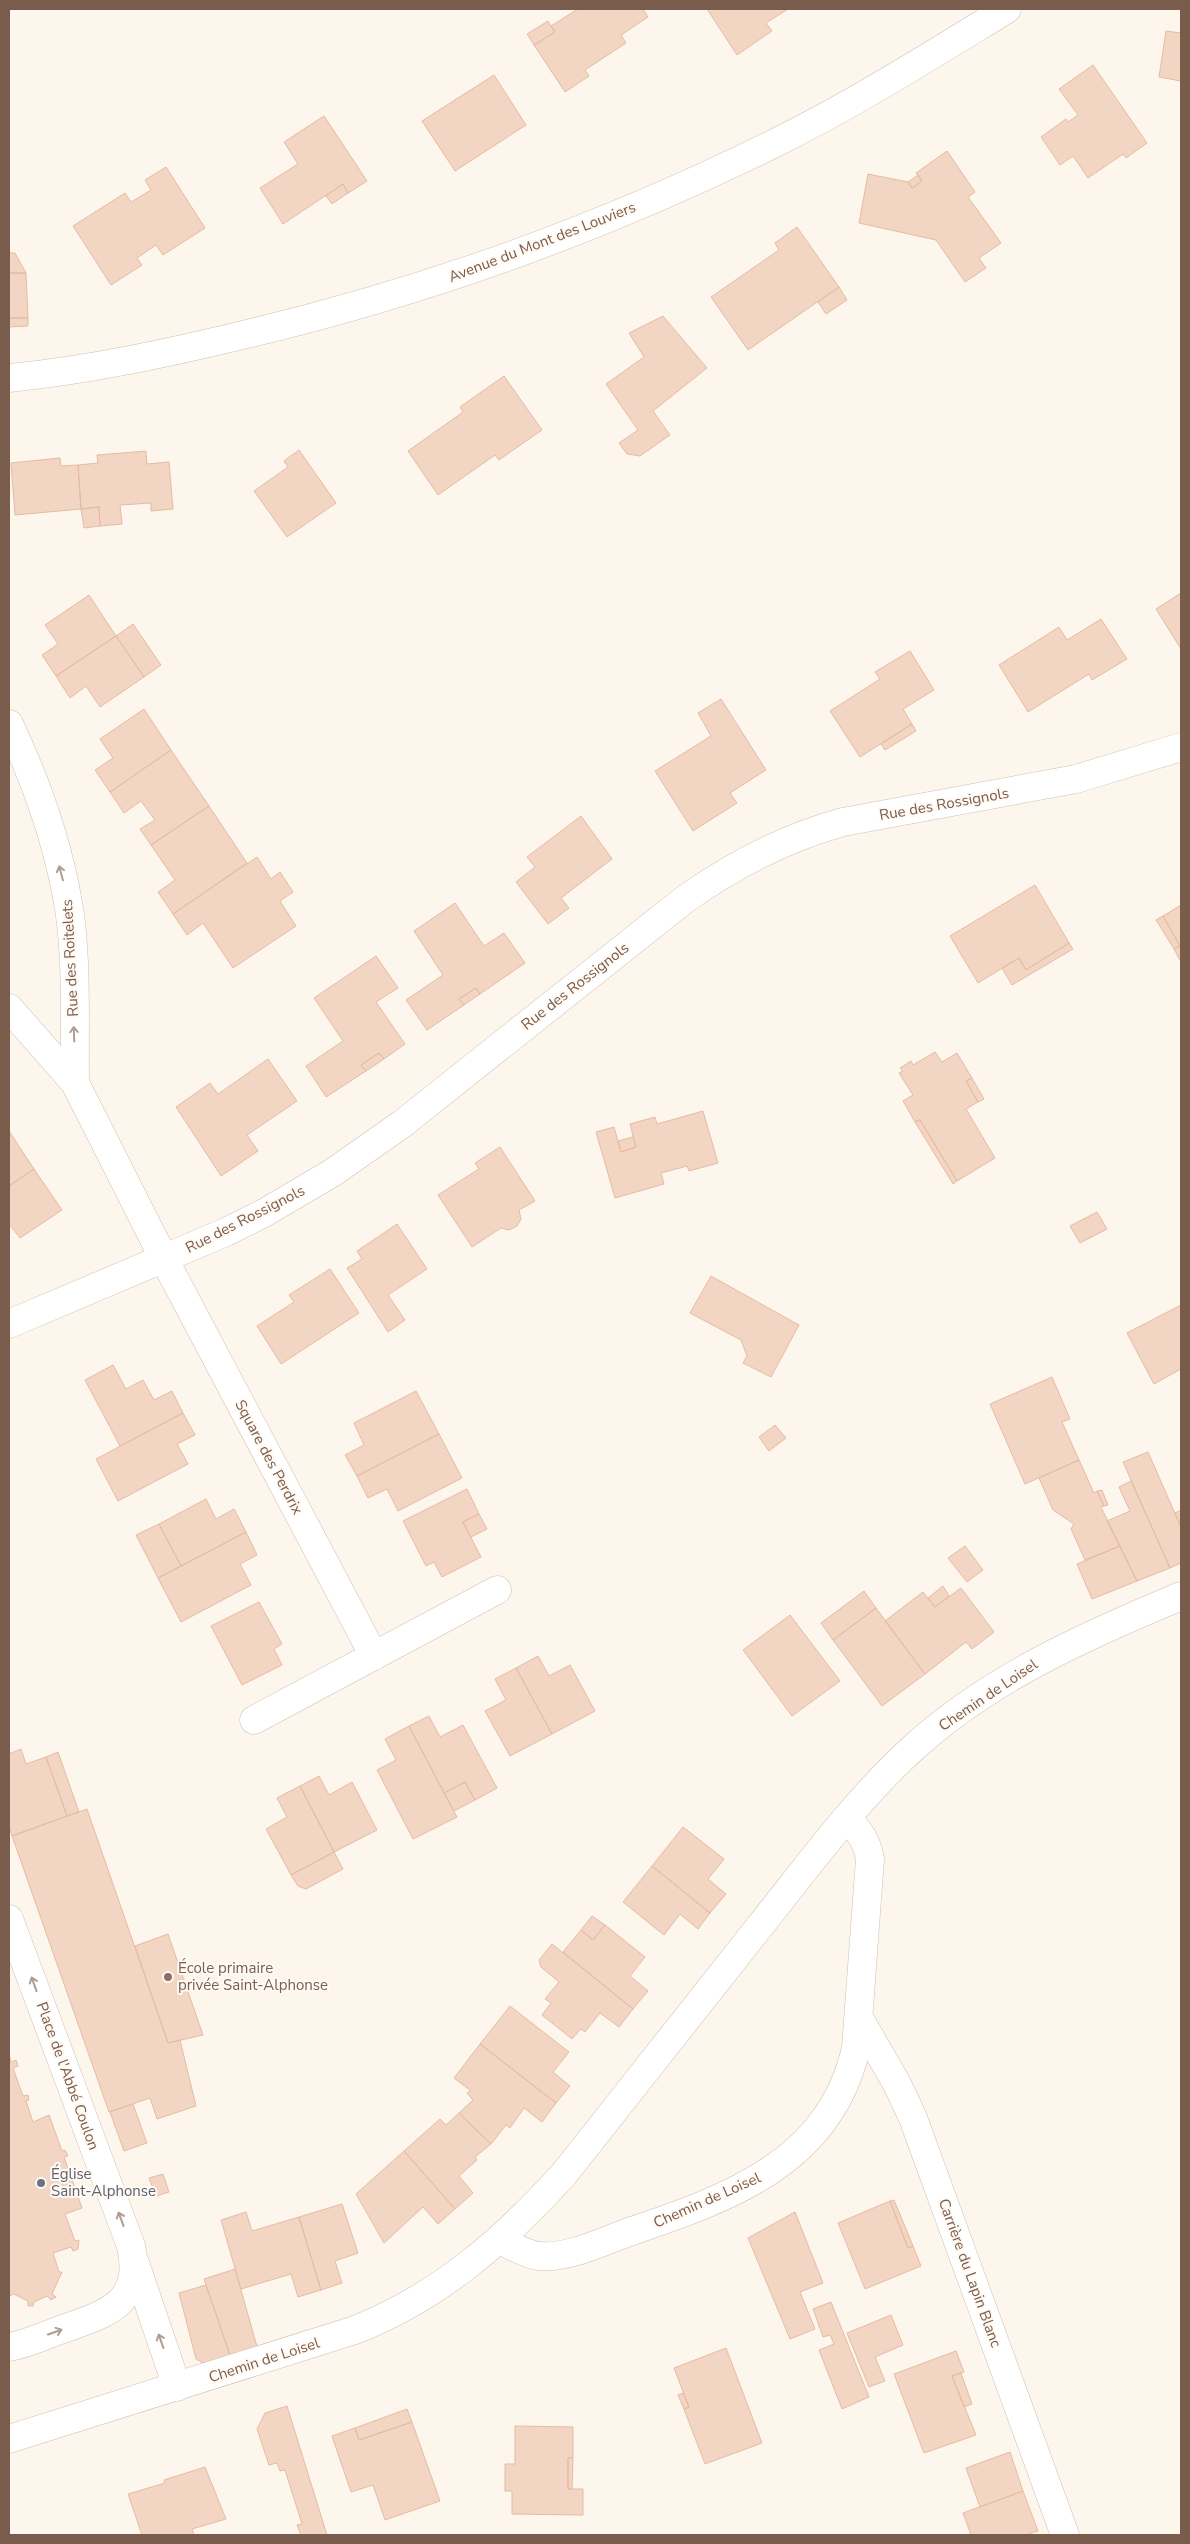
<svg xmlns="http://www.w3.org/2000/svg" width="1190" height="2544" font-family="'Nunito Sans',sans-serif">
  <rect width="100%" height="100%" fill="#fdf6ec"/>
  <path fill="#f3d5c3" stroke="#e6bba3" d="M578 9H643L648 17 621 35 626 43 585 70 589 76 565 92 534 45 555 32 551 26Z
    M707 9H788L766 23 772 31 737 55Z
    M548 21 555 32 534 45 527 34Z
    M1166 31 1181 33V81L1159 77Z
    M1093 65 1147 143 1126 158 1123 154 1088 178 1073 156 1060 165 1041 137 1066 119 1068 122 1078 115 1059 89Z
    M494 75 526 125 455 171 422 121Z
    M324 116 367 181 348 193 343 184 283 224 260 188 298 164 284 142Z
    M947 151 975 192 968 197 1001 243 979 258 986 268 965 282 936 240 859 223 868 174 908 182 912 188 922 181 916 173Z
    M166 167 205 228 163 255 156 245 137 258 142 265 111 285 73 226 125 193 131 202 151 190 145 180Z
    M918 175 922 181 912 188 908 182Z
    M343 184 348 193 332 204 326 196Z
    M797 227 839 287 748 350 711 297 779 250 775 243Z
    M9 253H15L26 273H9Z
    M9 273H26L28 318H9Z
    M839 287 847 300 826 314 818 302Z
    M663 316 707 368 653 411 670 435 640 456 627 454 619 443 638 430 606 384 644 357 629 333Z
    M9 318H28V326L9 327Z
    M504 376 542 430 499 460 495 455 438 495 408 451 463 412 460 407Z
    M299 450 336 503 287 537 254 491 288 467 284 461Z
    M146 451 147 464 169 462 173 509 151 511V503L120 505 122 524 100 526 99 507 81 509 78 465 98 463 97 455Z
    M60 458 61 466 78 465 81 509 15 515 11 463Z
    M99 507 100 526 84 528 81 509Z
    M1181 593V649L1156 609Z
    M89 595 116 636 56 676 42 655 58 644 45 625Z
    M1101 619 1127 659 1092 680 1089 674 1028 712 999 665 1059 627 1067 640Z
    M133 624 161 665 144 677 116 636Z
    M116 636 144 677 100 707 86 686 70 698 56 676Z
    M910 651 934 690 903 709 912 724 860 757 830 711 880 679 875 672Z
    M721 699 766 770 730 793 737 803 693 831 655 771 711 736 698 713Z
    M144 709 171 750 110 792 95 770 113 758 100 739Z
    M912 724 916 731 885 750 881 744Z
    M171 750 209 806 151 845 140 829 155 820 141 801 124 813 110 792Z
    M209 806 247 863 173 914 158 892 175 880 151 845Z
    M581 816 612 859 561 898 569 908 548 924 516 882 535 867 527 857Z
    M257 857 271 879 280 872 293 892 280 901 296 926 233 968 203 923 187 935 173 914Z
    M1035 885 1069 943 1026 970 1019 958 978 983 950 936Z
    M455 903 484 946 504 933 525 963 480 994 476 988 459 999 464 1005 427 1030 406 1000 443 975 414 931Z
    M1181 905V962L1174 949 1180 946 1163 916Z
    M1163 916 1180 946 1174 949 1156 920Z
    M1069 943 1073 949 1012 985 1002 968 1019 958 1026 970Z
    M376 956 398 988 376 1002 405 1044 384 1059 379 1053 361 1065 366 1071 326 1097 306 1066 343 1041 314 998Z
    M476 988 480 994 464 1005 459 999Z
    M935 1052 942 1062 957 1053 972 1078 966 1081 978 1102 966 1109 995 1158 957 1181 920 1120 915 1122 903 1101 913 1095 899 1073 903 1071 900 1068 911 1061 913 1065Z
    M379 1053 384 1059 366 1071 361 1065Z
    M268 1059 297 1101 247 1135 258 1151 221 1176 176 1107 210 1083 218 1094Z
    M972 1078 984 1099 978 1102 966 1081Z
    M703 1111 718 1163 689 1171 687 1166 661 1173 664 1184 615 1198 596 1132 614 1127 621 1152 636 1147 630 1124 655 1117 657 1124Z
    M920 1120 957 1181 953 1184 915 1122Z
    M9 1131 34 1169 9 1186Z
    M633 1137 636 1147 621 1152 618 1141Z
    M500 1147 535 1201 519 1210 521 1219 517 1226 509 1230 501 1228 472 1247 438 1195 479 1169 475 1163Z
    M34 1169 62 1210 20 1238 10 1225 9 1226V1186Z
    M1097 1212 1107 1229 1080 1243 1070 1226Z
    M397 1224 427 1269 388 1295 405 1320 388 1332 347 1268 362 1259 357 1251Z
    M330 1269 359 1313 281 1364 257 1326 294 1302 289 1295Z
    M711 1276 799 1325 771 1377 743 1363 747 1356 741 1340 690 1313Z
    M1181 1305V1369L1154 1384 1127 1333Z
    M113 1365 126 1389 143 1380 154 1400 172 1391 183 1413 120 1446 85 1380Z
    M1052 1377 1070 1419 1062 1422 1079 1460 1025 1484 990 1404Z
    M416 1391 439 1434 357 1476 345 1455 364 1445 354 1423Z
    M183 1413 195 1435 177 1444 188 1464 118 1501 96 1459Z
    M775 1425 786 1438 769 1451 759 1437Z
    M439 1434 462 1478 398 1511 387 1489 368 1498 357 1476Z
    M1148 1452 1181 1527V1563L1170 1568 1123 1462Z
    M1079 1460 1094 1493 1097 1491 1104 1506 1101 1507 1120 1546 1085 1560 1071 1529 1074 1524 1053 1510 1039 1478Z
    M1131 1481 1170 1568 1137 1581 1107 1521 1130 1511 1119 1487Z
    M467 1489 479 1514 463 1522 481 1557 442 1577 434 1562 426 1566 403 1521Z
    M1102 1490 1108 1505 1104 1506 1097 1491Z
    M206 1499 216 1519 234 1509 246 1532 181 1566 159 1524Z
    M1181 1510V1527L1175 1513Z
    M479 1514 487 1529 471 1537 463 1522Z
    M159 1524 181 1566 158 1578 136 1535Z
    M246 1532 257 1555 240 1564 251 1585 181 1622 158 1578Z
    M965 1546 983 1570 967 1582 948 1558Z
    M1120 1546 1137 1581 1092 1599 1077 1564Z
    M943 1586 949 1596 935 1607 928 1598Z
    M961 1588 994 1632 972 1649 966 1642 925 1674 885 1621 923 1592 935 1607Z
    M864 1591 876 1608 833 1640 821 1623Z
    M259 1602 282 1644 274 1649 282 1665 242 1685 211 1626Z
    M876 1608 925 1674 882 1706 833 1640Z
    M790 1615 840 1681 792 1716 743 1650Z
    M538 1656 549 1676 570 1665 595 1711 552 1734 516 1668Z
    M516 1668 552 1734 510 1756 485 1711 506 1700 495 1679Z
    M429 1716 440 1737 463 1725 497 1788 475 1800 465 1782 444 1793 409 1726Z
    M409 1726 457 1817 413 1839 377 1770 396 1760 385 1739Z
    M21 1749 26 1764 46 1757 67 1816 12 1836 9 1826V1754Z
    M58 1752 79 1812 67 1816 46 1757Z
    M319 1776 329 1795 352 1782 377 1830 334 1852 300 1786Z
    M465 1782 475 1800 454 1811 444 1793Z
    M300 1786 334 1852 291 1875 266 1829 287 1817 277 1798Z
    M87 1809 168 2043 180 2040 196 2106 157 2119 150 2098 109 2112 12 1836Z
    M683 1827 724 1859 708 1879 726 1894 710 1913 652 1866Z
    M334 1852 343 1869 306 1889 298 1886 291 1875Z
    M652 1866 710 1913 698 1929 680 1914 664 1935 623 1902Z
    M592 1916 605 1925 593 1940 581 1930Z
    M605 1925 645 1957 630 1976 648 1991 633 2009 563 1952 581 1930 593 1940Z
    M168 1934 203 2035 168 2043 135 1946Z
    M552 1944 633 2009 619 2027 600 2013 585 2032 581 2029 572 2039 542 2015 551 2003 545 1999 559 1982 541 1967 539 1960Z
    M510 2006 569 2052 553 2072 570 2086 556 2103 480 2044Z
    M480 2044 556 2103 542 2122 524 2108 510 2128 506 2125 491 2144 459 2113 473 2100 467 2093 471 2091 454 2078Z
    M9 2054 11 2062 16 2060 18 2066 13 2068 23 2096 28 2095 29 2100 26 2101 33 2122 49 2115 62 2151 65 2150 68 2156 64 2157 82 2208 65 2214 75 2241 79 2240 78 2249 73 2251 71 2247 53 2253 59 2272H62L52 2294 56 2297 51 2300 47 2296 34 2302 33 2306H28V2301L14 2294 9 2296Z
    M133 2104 147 2143 124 2151 110 2112Z
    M459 2113 491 2144 475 2157 477 2160 459 2176 473 2193 455 2209 404 2151 440 2119 446 2125Z
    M404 2151 455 2209 438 2224 423 2207 384 2243 356 2194Z
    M163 2174 169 2192 156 2196 149 2178Z
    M894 2200 913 2246 908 2248 890 2201Z
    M890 2201 908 2248 913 2246 921 2266 865 2289 838 2223Z
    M342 2204 358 2253 335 2261 342 2283 321 2290 299 2217Z
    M246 2212 252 2231 299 2217 321 2290 298 2297 291 2274 241 2289 221 2220Z
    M795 2212 823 2283 800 2292 815 2329 790 2339 748 2238Z
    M235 2269 258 2350 231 2358 204 2279Z
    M206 2285 231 2358 209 2366 196 2359 179 2293Z
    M831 2302 869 2397 842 2409 819 2350 834 2344 830 2335 823 2337 813 2309Z
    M891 2315 903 2345 875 2357 885 2381 869 2387 847 2333Z
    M726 2348 762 2443 705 2464 684 2409 689 2407 674 2368Z
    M956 2351 964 2372 952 2376 976 2435 924 2453 894 2374Z
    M961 2373 972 2404 964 2407 952 2376Z
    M683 2393 689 2407 684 2409 678 2395Z
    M287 2406 327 2535H301L297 2525 302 2524 285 2470 280 2471 277 2463 269 2465 257 2429 265 2413Z
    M407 2409 412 2422 359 2440 355 2428Z
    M412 2422 440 2501 385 2520 373 2485 351 2492 332 2436 355 2428 359 2440Z
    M515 2426 573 2427V2458H568V2489H583V2515L512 2514V2491H505V2464H515Z
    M1010 2452 1023 2491 980 2507 966 2468Z
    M568 2458H573L572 2489H568Z
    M205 2467 226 2519 192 2529 194 2535H142L128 2494 165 2483 164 2480Z
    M1023 2491 1038 2531 1025 2535H971L963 2513Z"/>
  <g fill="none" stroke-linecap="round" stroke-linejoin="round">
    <g stroke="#d1beb0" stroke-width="29">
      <path id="minor" d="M9 378C90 370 168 353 247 334 432 290 603 228 773 144 854 104 930 56 1007 9
        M9 724C35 779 56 837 67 897 78 953 74 1024 75 1083
        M9 1008 75 1083 164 1259 374 1656
        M9 1324 226 1232 264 1213 332 1173 402 1124 684 900C733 865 785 838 843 822L1076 779 1181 747
        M254 1720 497 1590
        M9 1919 131 2246C144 2304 106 2314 60 2330 44 2336 26 2344 9 2347
        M859 2018 897 2084 913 2118 1065 2535
        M499 2240C511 2245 525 2254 538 2256 568 2259 601 2242 629 2232 729 2198 830 2163 856 2048L870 1859C867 1841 859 1831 847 1818
        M135 2263 177 2387
        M9 2439 355 2330C439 2297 504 2240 564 2174 629 2091 695 2009 760 1926 808 1866 855 1801 912 1749 990 1678 1085 1636 1181 1596"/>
    </g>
    <use href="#minor" stroke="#fff" stroke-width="28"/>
  </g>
  <defs><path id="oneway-shaft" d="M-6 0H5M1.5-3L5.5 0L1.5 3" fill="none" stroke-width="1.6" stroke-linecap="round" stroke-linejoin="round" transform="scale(1.25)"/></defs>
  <g stroke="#af9d94">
    <use href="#oneway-shaft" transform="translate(61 873) rotate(-105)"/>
    <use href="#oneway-shaft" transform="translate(74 1034) rotate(-92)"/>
    <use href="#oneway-shaft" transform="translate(34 1984) rotate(-110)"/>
    <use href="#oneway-shaft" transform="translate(121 2219) rotate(-110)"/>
    <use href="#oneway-shaft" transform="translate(55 2332) rotate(-19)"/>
    <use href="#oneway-shaft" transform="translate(161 2341) rotate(-109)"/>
  </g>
  <circle fill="#8d6e63" stroke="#fffaf3" stroke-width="2" cx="168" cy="1977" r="5"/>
  <circle fill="#6b7280" stroke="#fffaf3" stroke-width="2" cx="41" cy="2183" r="5"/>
  <g text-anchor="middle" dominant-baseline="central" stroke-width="4" stroke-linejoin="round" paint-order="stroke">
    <g font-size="15" fill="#7a5c4d" stroke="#fffaf3">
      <text transform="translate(542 242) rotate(-21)">Avenue du Mont des Louviers</text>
      <text transform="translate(944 804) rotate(-10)">Rue des Rossignols</text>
      <text transform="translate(70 958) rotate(-93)">Rue des Roitelets</text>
      <text transform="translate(575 986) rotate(-38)">Rue des Rossignols</text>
      <text transform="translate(245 1219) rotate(-27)">Rue des Rossignols</text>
      <text transform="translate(269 1457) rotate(62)">Square des Perdrix</text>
      <text transform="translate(988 1695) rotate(-34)">Chemin de Loisel</text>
      <text transform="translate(68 2076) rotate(70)">Place de l'Abbé Coulon</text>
      <text transform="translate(707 2200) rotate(-24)">Chemin de Loisel</text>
      <text transform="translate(970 2273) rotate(70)">Carrière du Lapin Blanc</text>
      <text transform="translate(264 2360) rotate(-18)">Chemin de Loisel</text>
    </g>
    <g font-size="15" fill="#785e54" stroke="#fffaf3" text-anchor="start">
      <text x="178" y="1968">École primaire<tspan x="178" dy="17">privée Saint-Alphonse</tspan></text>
    </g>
    <g font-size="15" fill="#5b616d" stroke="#fffaf3" text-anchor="start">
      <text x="51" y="2174">Église<tspan x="51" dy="17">Saint-Alphonse</tspan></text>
    </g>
  </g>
  <rect width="1190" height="2544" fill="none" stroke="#7a5c4d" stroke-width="20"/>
</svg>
